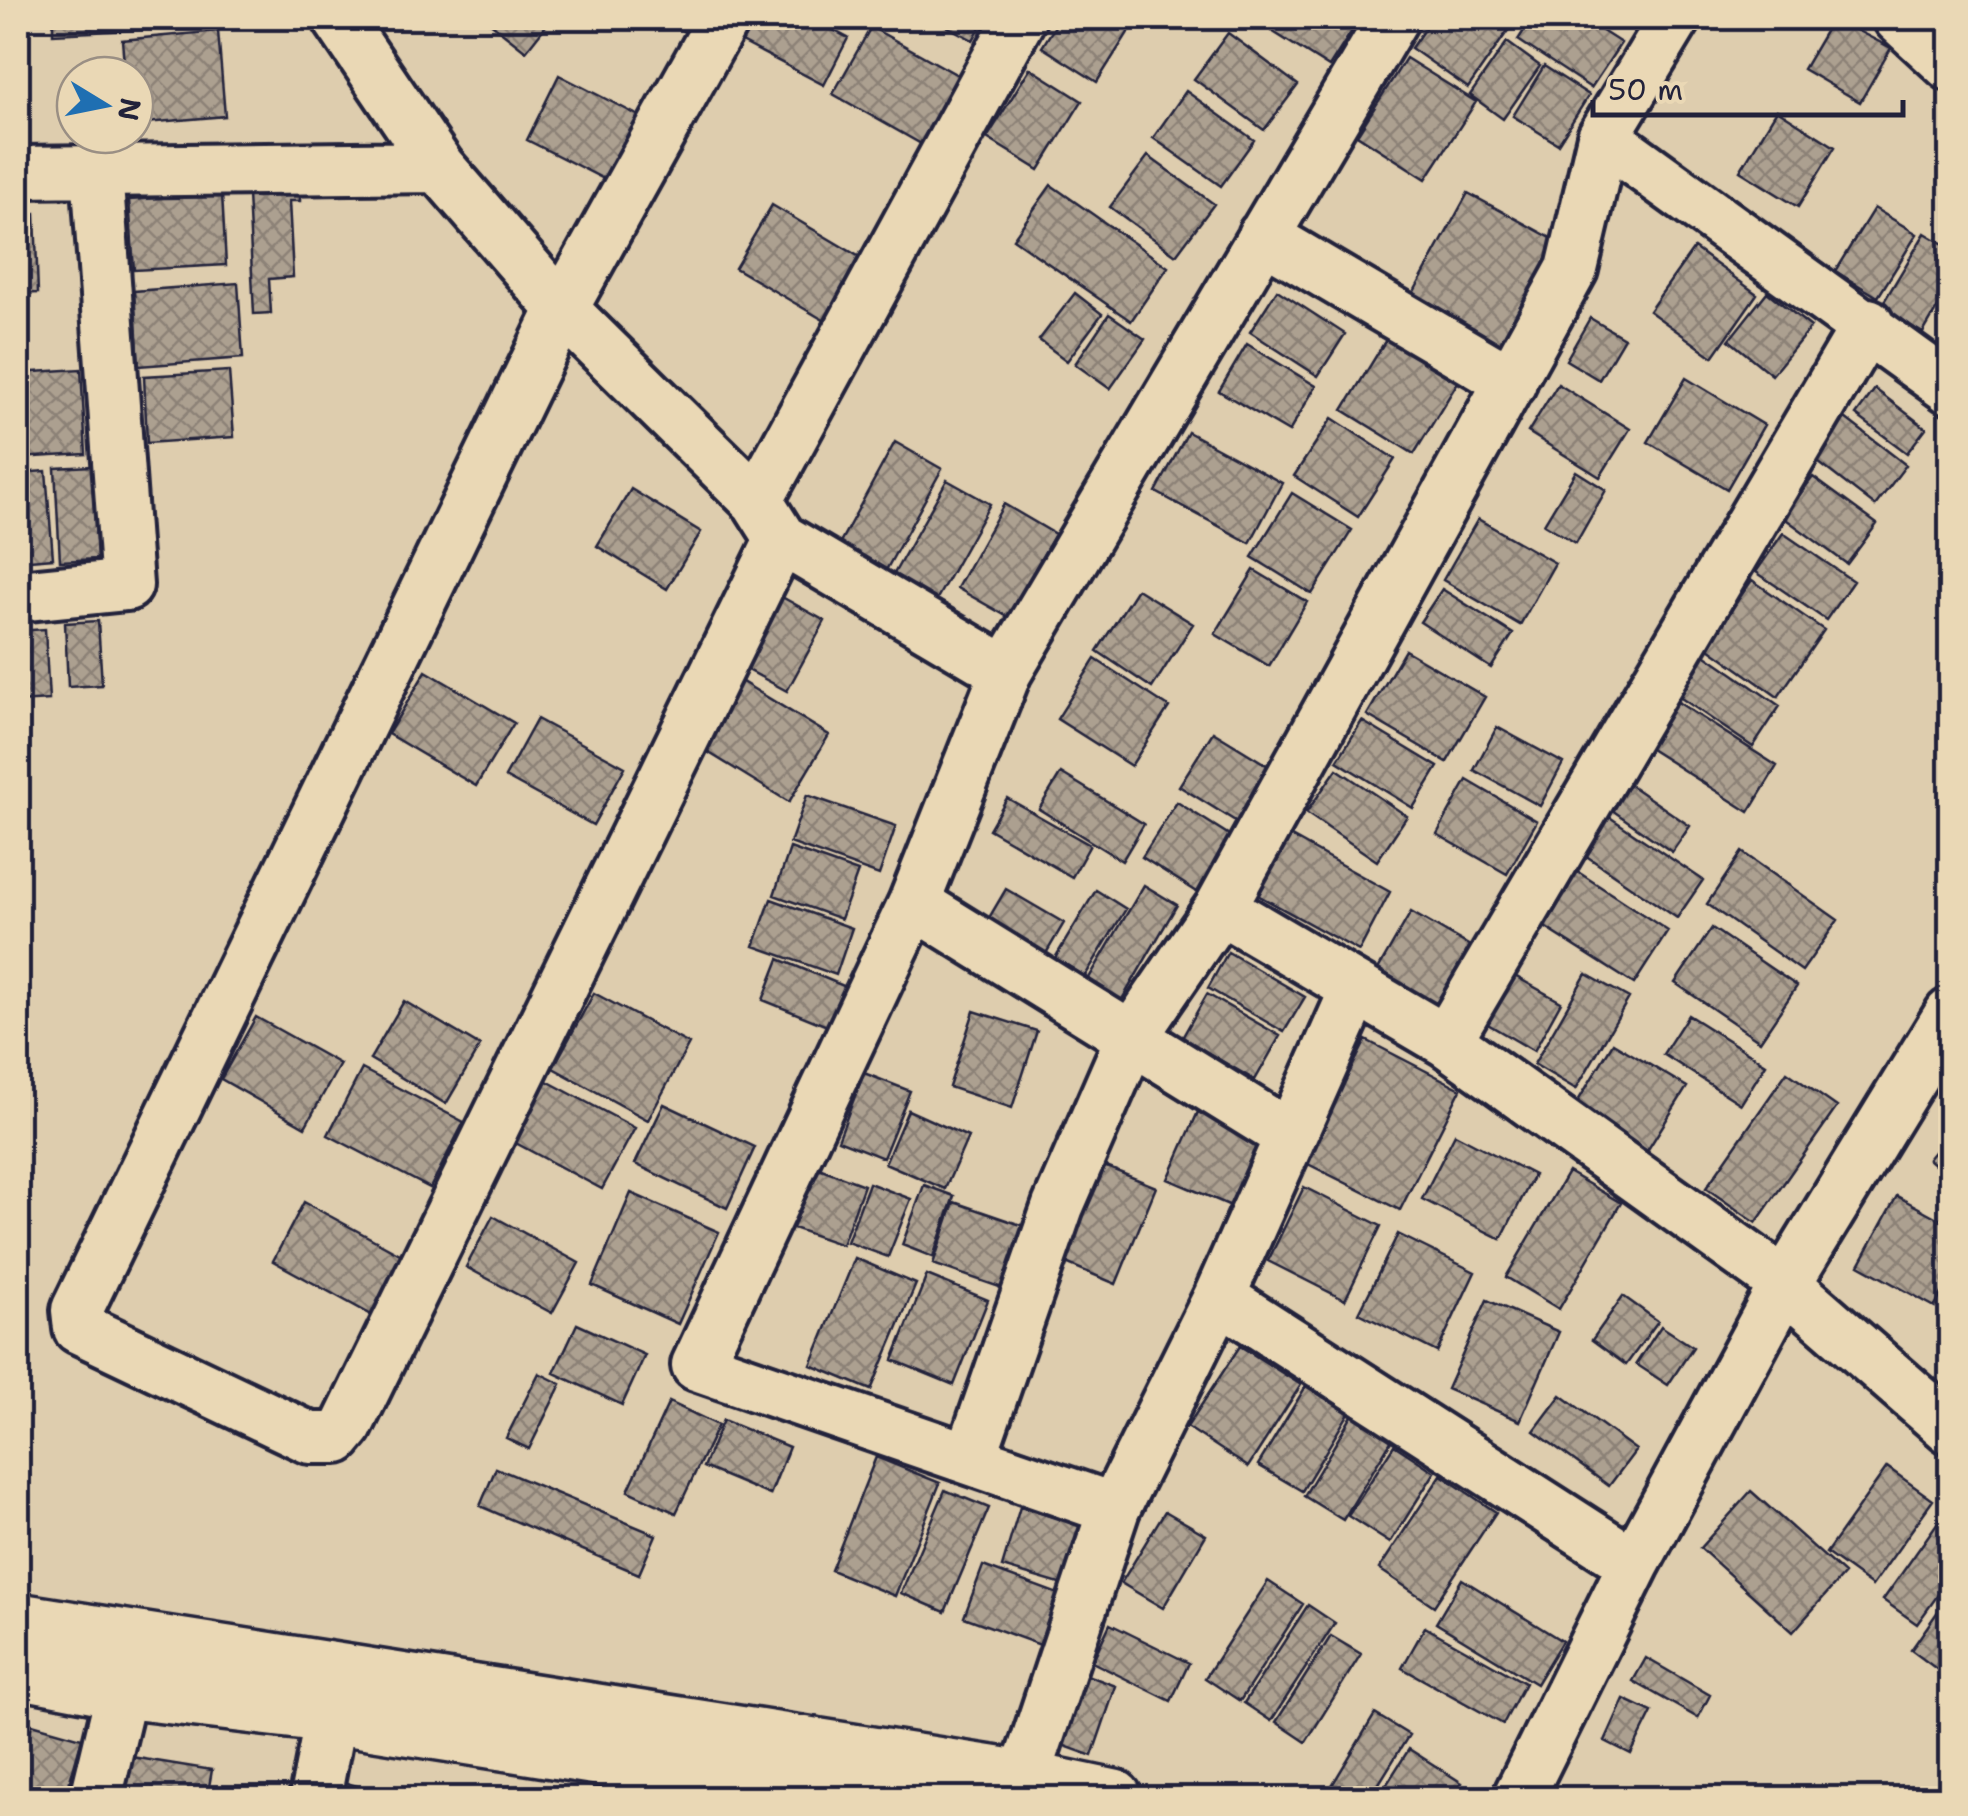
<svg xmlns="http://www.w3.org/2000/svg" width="1968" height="1816" font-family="'Shantell Sans',sans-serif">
  <defs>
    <pattern id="building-cross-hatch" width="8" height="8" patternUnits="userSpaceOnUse" patternTransform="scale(2.5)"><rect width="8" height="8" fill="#aca090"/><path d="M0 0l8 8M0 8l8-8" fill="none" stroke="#8c8277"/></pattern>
  </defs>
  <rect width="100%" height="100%" fill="#decdae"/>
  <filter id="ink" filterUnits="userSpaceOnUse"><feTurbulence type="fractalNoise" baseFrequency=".01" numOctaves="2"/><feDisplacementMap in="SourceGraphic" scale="20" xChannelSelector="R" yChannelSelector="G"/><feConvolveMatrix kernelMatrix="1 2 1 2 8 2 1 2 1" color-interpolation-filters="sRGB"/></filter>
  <g filter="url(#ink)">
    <path fill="url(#building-cross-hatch)" stroke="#22223b" stroke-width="2.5" d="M53 18H175V28L53 34Z
      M484 18H552L526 51Z
      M659 18H693L685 32Z
      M755 18H810L848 38 824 85 742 42Z
      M931 18H985L973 40Z
      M1060 18H1107L1129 31 1097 82 1042 47Z
      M1251 18H1360L1329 67Z
      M1432 18H1492L1509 29 1468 88 1411 48Z
      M1532 18H1582L1621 43 1591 88 1518 40Z
      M1833 18 1891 48 1860 102 1803 69Z
      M871 27 961 77 923 145 833 94Z
      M218 31 225 116 135 124V75H125L122 40Z
      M1228 33 1298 85 1264 130 1194 79Z
      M1507 42 1540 66 1503 119 1470 95Z
      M1406 58 1476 102 1426 179 1357 135Z
      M1544 66 1589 95 1558 144 1513 116Z
      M1030 68 1082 101 1039 170 987 138Z
      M559 75 643 118 610 182 527 140Z
      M1186 91 1254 140 1221 186 1153 138Z
      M1777 110 1835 147 1798 207 1740 171Z
      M1148 156 1214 204 1176 255 1110 207Z
      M1051 185 1168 267 1131 321 1013 239Z
      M300 191V201H289L293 277 269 279 271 313 254 314 248 194Z
      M1468 193 1562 244 1505 351 1410 299Z
      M222 194 226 265 134 270 129 200Z
      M772 205 880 269 844 332 735 268Z
      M1874 208 1917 234 1878 297 1835 271Z
      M35 213 38 293 18 294V214Z
      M1925 233 1950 248V287L1923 333 1880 308Z
      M1694 248 1757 294 1713 357 1649 311Z
      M238 283 243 358 139 366 134 291Z
      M1277 290 1345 334 1318 376 1250 332Z
      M1767 292 1811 327 1772 375 1729 340Z
      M1075 293 1102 314 1067 361 1039 340Z
      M1109 314 1145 339 1110 389 1075 364Z
      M1590 318 1624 338 1599 380 1566 360Z
      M1387 338 1458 382 1414 454 1343 410Z
      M1247 344 1316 386 1289 432 1219 391Z
      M81 369 86 454 18 458V373Z
      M229 371 234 437 147 443 144 376Z
      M1686 378 1764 425 1727 489 1648 442Z
      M1558 384 1630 429 1600 477 1528 432Z
      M1875 389 1926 428 1907 453 1856 415Z
      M1332 418 1395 459 1358 517 1294 476Z
      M1845 418 1906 465 1875 506 1814 459Z
      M1188 432 1282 483 1250 543 1156 492Z
      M895 442 942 469 885 572 838 546Z
      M92 466 97 559 60 561 55 468Z
      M46 471 53 558 18 561V473Z
      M1576 471 1606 490 1576 543 1544 524Z
      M1813 477 1877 524 1847 564 1783 517Z
      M947 480 990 504 934 604 891 579Z
      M631 489 701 532 667 589 597 546Z
      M1292 493 1352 530 1312 594 1252 557Z
      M1004 504 1055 534 1008 617 957 588Z
      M1478 519 1555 563 1520 625 1443 580Z
      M1783 533 1853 581 1826 620 1756 572Z
      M1254 570 1307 602 1269 666 1215 634Z
      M1752 580 1824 630 1778 697 1706 646Z
      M1137 589 1193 624 1152 688 1097 651Z
      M1442 589 1513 634 1491 668 1420 622Z
      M773 592 825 621 787 691 735 663Z
      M98 621 102 685 68 687 65 623Z
      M45 629 49 700 18 702V631Z
      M1405 650 1485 697 1447 762 1367 715Z
      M1703 653 1780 706 1753 747 1675 694Z
      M1095 659 1169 707 1131 766 1057 719Z
      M426 671 514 723 476 786 388 734Z
      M739 680 829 735 789 802 698 746Z
      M1676 701 1777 766 1749 812 1647 747Z
      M537 719 625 767 593 825 505 777Z
      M1362 721 1438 767 1413 808 1337 761Z
      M1497 727 1563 763 1540 806 1474 770Z
      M1213 732 1270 767 1237 822 1179 786Z
      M1337 769 1407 816 1377 861 1306 813Z
      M1061 773 1144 824 1122 861 1039 809Z
      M1467 780 1537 821 1507 874 1437 834Z
      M1626 782 1690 826 1672 852 1609 808Z
      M807 795 896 826 879 875 790 843Z
      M1007 798 1090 845 1072 877 989 829Z
      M1177 802 1237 840 1202 895 1142 857Z
      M1605 814 1703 880 1677 918 1579 851Z
      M1286 834 1390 892 1359 951 1254 893Z
      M790 848 858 872 841 919 774 895Z
      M1742 852 1838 920 1802 971 1707 904Z
      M1575 870 1668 931 1634 984 1540 924Z
      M1144 885 1177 905 1117 1008 1083 988Z
      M1006 889 1064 923 1041 962 983 928Z
      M1096 890 1126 909 1085 976 1055 958Z
      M771 899 852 928 836 975 754 946Z
      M1411 912 1470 946 1432 1013 1372 980Z
      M1712 928 1797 986 1760 1041 1675 983Z
      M1228 952 1305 997 1284 1032 1208 988Z
      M779 959 858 992 842 1032 763 1000Z
      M1586 974 1629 998 1576 1089 1534 1064Z
      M1513 975 1561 1002 1534 1051 1486 1023Z
      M594 993 689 1044 648 1120 553 1068Z
      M1207 994 1280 1036 1255 1080 1182 1038Z
      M404 1001 480 1046 446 1104 370 1059Z
      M974 1011 1037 1031 1012 1108 949 1087Z
      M1688 1015 1766 1064 1741 1104 1663 1054Z
      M256 1017 340 1064 305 1127 221 1079Z
      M1366 1040 1461 1089 1400 1210 1304 1162Z
      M1613 1043 1687 1087 1647 1151 1575 1106Z
      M362 1069 464 1122 430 1188 328 1135Z
      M1787 1072 1837 1107 1756 1223 1706 1188Z
      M864 1073 910 1091 883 1158 838 1140Z
      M545 1080 635 1128 602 1189 512 1141Z
      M664 1104 755 1147 727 1208 635 1164Z
      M908 1110 968 1137 945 1189 885 1163Z
      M1198 1112 1274 1145 1245 1212 1168 1179Z
      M1950 1132V1178L1928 1159Z
      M1455 1134 1534 1175 1501 1239 1422 1199Z
      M1094 1162 1156 1187 1116 1284 1054 1258Z
      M816 1167 864 1185 842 1245 793 1228Z
      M1568 1172 1621 1203 1559 1309 1506 1277Z
      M869 1183 911 1199 888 1257 847 1242Z
      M924 1185 954 1196 933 1257 902 1245Z
      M1304 1187 1381 1226 1345 1300 1268 1261Z
      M631 1193 719 1232 678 1324 592 1285Z
      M1897 1196 1950 1225V1277L1935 1307 1859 1265Z
      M304 1202 411 1260 379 1319 273 1261Z
      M954 1202 1027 1227 1005 1289 933 1264Z
      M493 1216 579 1263 552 1313 466 1267Z
      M1398 1234 1475 1272 1437 1352 1359 1313Z
      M855 1258 916 1284 871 1390 811 1365Z
      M927 1275 988 1300 954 1385 893 1360Z
      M1623 1296 1658 1321 1626 1365 1592 1340Z
      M1487 1300 1559 1332 1520 1421 1447 1389Z
      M577 1324 645 1355 622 1405 554 1373Z
      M1661 1326 1693 1347 1668 1385 1636 1364Z
      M1240 1346 1301 1385 1248 1467 1187 1427Z
      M539 1373 561 1384 529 1449 506 1438Z
      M1306 1386 1349 1413 1302 1491 1258 1465Z
      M1561 1395 1636 1450 1609 1486 1534 1431Z
      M669 1402 718 1425 676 1513 628 1491Z
      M1353 1414 1393 1438 1343 1520 1304 1496Z
      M723 1420 789 1447 770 1495 703 1467Z
      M1394 1445 1435 1472 1390 1543 1348 1516Z
      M876 1457 940 1483 895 1596 831 1570Z
      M1887 1467 1933 1500 1872 1586 1826 1553Z
      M496 1468 656 1535 639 1574 480 1506Z
      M1441 1475 1496 1512 1434 1606 1379 1569Z
      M945 1490 989 1508 945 1612 901 1593Z
      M1751 1491 1844 1574 1793 1632 1700 1548Z
      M1020 1507 1084 1526 1066 1586 1002 1567Z
      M1165 1511 1206 1535 1163 1608 1121 1583Z
      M1945 1512 1950 1516V1578L1917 1624 1883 1600Z
      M983 1566 1058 1594 1040 1645 964 1617Z
      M1462 1579 1562 1641 1536 1684 1436 1623Z
      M1268 1581 1303 1604 1240 1701 1205 1678Z
      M1950 1594V1679L1911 1650Z
      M1308 1605 1335 1623 1271 1721 1244 1703Z
      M1110 1624 1189 1663 1171 1701 1092 1662Z
      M1425 1627 1525 1683 1503 1724 1402 1668Z
      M1331 1636 1361 1654 1306 1742 1276 1722Z
      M1646 1658 1710 1695 1698 1718 1633 1681Z
      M1076 1671 1116 1686 1092 1756 1051 1741Z
      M1624 1699 1652 1712 1631 1754 1605 1741Z
      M1375 1714 1409 1735 1370 1798H1351L1331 1787Z
      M32 1724 82 1738 65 1798 18 1795V1761L22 1762Z
      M1409 1749 1462 1783 1453 1798H1378Z
      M107 1753 212 1770 207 1798H100Z
      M333 1779 398 1798H327Z"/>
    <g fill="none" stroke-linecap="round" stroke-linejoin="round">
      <g stroke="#22223b" stroke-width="58">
        <path id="street" d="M338 18 439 167 562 309 757 501 781 539 347 1426 337 1438H310L79 1328 77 1310 562 309 724 18
          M1675 18 1603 137 1572 269 1220 908 1446 1041 1785 1284 1950 1428
          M1899 18 1950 65
          M1603 137 1950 388
          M18 172 439 167
          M1263 236 1511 382
          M757 501 1020 18
          M781 539 1006 672
          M18 596 127 585 97 171
          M914 903 1006 672 1393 18
          M1446 1041 1868 324
          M1219 1297 1634 1564
          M970 1459 1058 1206 1131 1038 1220 908
          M1114 1509 697 1365 914 903 1290 1136
          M1024 1779 1114 1509 1219 1297 1356 989
          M96 1798 122 1690
          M315 1798 331 1715
          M1518 1798 1634 1564 1785 1284 1950 1014"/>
      </g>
      <g stroke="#22223b" stroke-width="62">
        <path id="secondary" d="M18 1621 1024 1779 1114 1798
          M18 1670 122 1690 331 1715 857 1798"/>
      </g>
      <use href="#street" stroke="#ead8b5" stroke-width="50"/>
      <use href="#secondary" stroke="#ead8b5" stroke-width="55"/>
    </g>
  </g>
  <rect width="1968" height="1816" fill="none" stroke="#ead8b5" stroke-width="60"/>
  <rect x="30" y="30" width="1908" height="1756" fill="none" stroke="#22223b" stroke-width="4" filter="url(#ink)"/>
  <g transform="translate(105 105) rotate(100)"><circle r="48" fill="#ead8b5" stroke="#9a8f84" stroke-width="2.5"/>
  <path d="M0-8L18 38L0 25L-18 38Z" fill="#1f6fb2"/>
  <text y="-15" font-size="28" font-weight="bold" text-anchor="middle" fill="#22223b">N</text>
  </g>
  <path d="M1593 100v15h310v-15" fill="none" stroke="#22223b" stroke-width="5"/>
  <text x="1608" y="100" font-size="30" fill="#22223b" stroke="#ead8b5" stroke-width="8" paint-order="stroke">50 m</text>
</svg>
